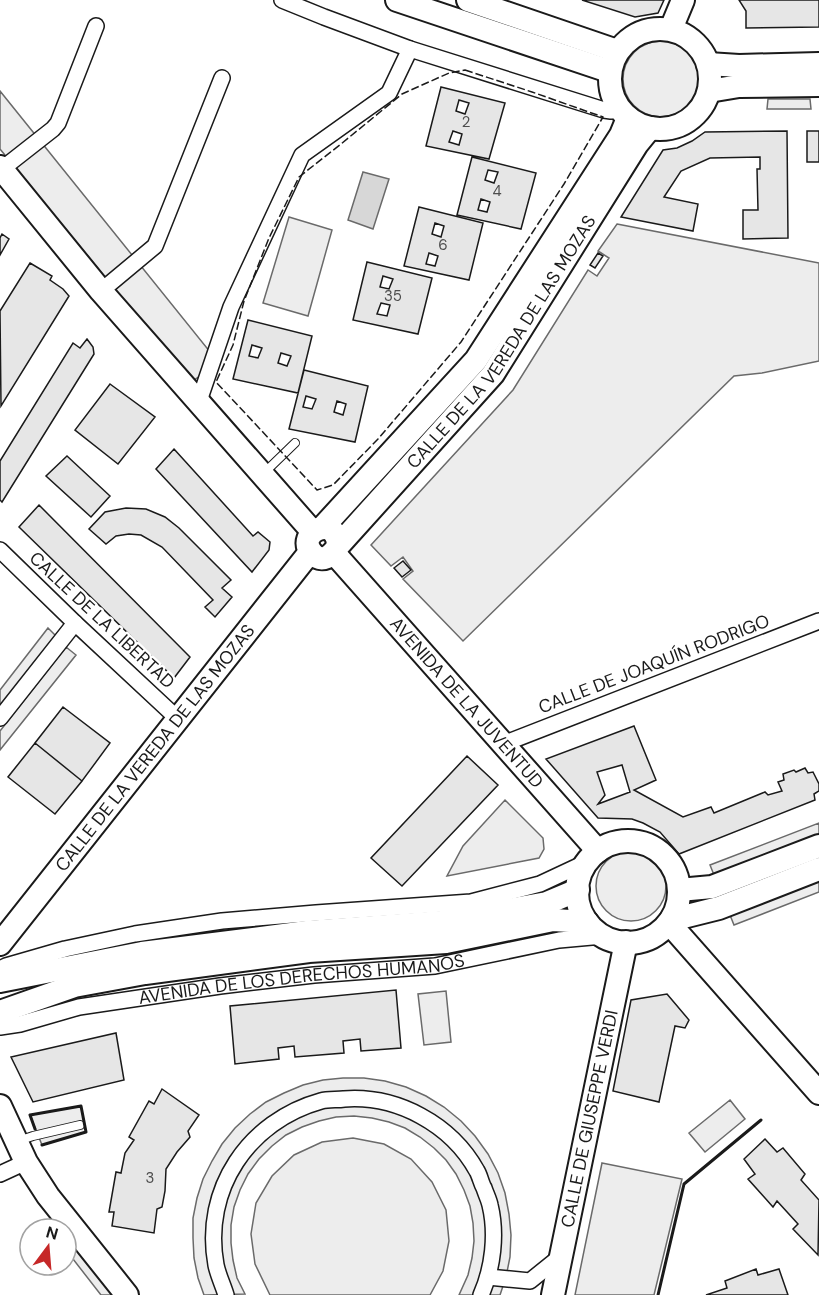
<svg xmlns="http://www.w3.org/2000/svg" width="819" height="1295" font-family="'DM Sans',sans-serif">
  <rect width="100%" height="100%" fill="#fff"/>
  <path fill="#ededed" stroke="#6a6a6a" stroke-width="1.5" d="M623 79a38 38 0 1 1 76 0a38 38 0 1 1-76 0Z
    M0 91 219 363 191 382 0 149Z
    M768 99H810L811 109H767Z
    M289 217 332 230 308 316 263 303Z
    M617 224 819 263V361L762 373 734 376 463 641 403 579 413 571 403 557 391 566 371 545 513 390 588 270 597 276 609 258 598 251Z
    M48 628 56 636 0 707V690Z
    M66 647 76 655 0 750V731Z
    M505 800 543 838 544 849 539 858 447 876 463 846Z
    M819 823V892L734 925 710 865Z
    M596 886a35 35 0 1 1 70 0a35 35 0 1 1-70 0Z
    M446 991 451 1042 424 1045 418 994Z
    M343 1078H364L385 1081 406 1087 426 1096 444 1107 461 1121 475 1136 488 1154 498 1173 505 1193 509 1214 511 1235 510 1257 506 1277 500 1295H459L468 1275 472 1258 474 1241 473 1223 470 1206 464 1190 456 1174 446 1160 434 1148 420 1137 405 1128 389 1122 372 1118 354 1116 336 1117 319 1121 302 1127 286 1135 272 1146 259 1159 248 1174 240 1190 234 1207 231 1225V1243L233 1260 237 1278 245 1294 204 1295 198 1278 194 1258 193 1238V1218L197 1198 203 1179 212 1161 222 1144 235 1128 250 1114 266 1102 284 1093 303 1085 323 1080Z
    M730 1100 745 1119 705 1152 689 1133Z
    M81 1106 86 1132 42 1145 30 1115Z
    M353 1138 384 1144 411 1159 432 1182 446 1210 449 1241 443 1271 430 1295H270L255 1264 251 1234 256 1203 272 1176 294 1155 322 1142Z
    M602 1163 682 1179 654 1295H575Z
    M66 1231 116 1295H101L66 1250Z"/>
  <path fill="#d7d7d7" stroke="#6a6a6a" stroke-width="1.5" d="M363 172 389 179 373 229 348 220Z"/>
  <path fill="#e6e6e6" stroke="#1a1a1a" stroke-width="1.5" fill-rule="evenodd" d="M582 0H664L658 13 635 17Z
    M739 0H819V27L746 28V11Z
    M441 87 505 103 489 159 426 146ZM459 100 469 103 465 114 456 111ZM453 131 462 134 459 145 449 142Z
    M787 131 788 238 743 239V210H758L757 169H760V157L710 158 681 171 664 197 698 204 693 231 621 217 663 150 677 148 692 141 705 132Z
    M807 131H819V162H807Z
    M472 157 536 173 521 229 457 215ZM488 170 498 172 494 183 485 180ZM481 199 490 202 487 212 478 210Z
    M419 207 483 223 469 280 404 266ZM435 223 444 226 441 237 432 234ZM429 253 438 256 435 266 426 264Z
    M2 234 9 239 0 255V238Z
    M598 253 603 256 595 268 590 265Z
    M367 262 432 278 418 334 353 320ZM383 276 393 279 389 289 380 287ZM381 303 390 305 387 316 377 314Z
    M30 263 52 276 50 280 63 289 69 296 1 406 0 311Z
    M248 320 312 336 298 393 233 379ZM252 345 262 348 258 358 249 356ZM281 353 291 356 287 366 278 363Z
    M87 339 93 347 94 354 2 502 0 500V461L73 343 80 348Z
    M304 370 368 386 355 442 289 429ZM306 396 316 399 312 409 303 407ZM337 401 346 404 343 415 334 412Z
    M110 384 155 417 118 464 75 430Z
    M174 449 253 536 258 532 270 542 269 550 252 572 156 469Z
    M67 456 110 496 91 517 46 476Z
    M39 505 190 657 174 678 19 527Z
    M126 508 146 509 165 517 179 528 231 580 222 588 232 597 215 617 205 607 213 600 162 547 141 535 129 534 116 536 106 544 89 529 105 512Z
    M403 561 411 570 402 577 394 568Z
    M63 707 110 743 82 781 35 743Z
    M634 726 656 780 634 790 683 817 711 807 714 813 765 792 768 795 782 791 778 782 784 780 783 774 794 770 796 772 805 768 808 773 813 772 819 784V791L814 794 815 800 679 854 660 832 643 823 632 819 598 818 546 759ZM622 765 630 792 598 804 605 795 597 772Z
    M35 743 82 781 55 814 8 777Z
    M467 756 498 785 402 886 371 858Z
    M396 990 401 1048 361 1051 360 1039 343 1041 344 1053 295 1057 294 1046 278 1048 279 1059 235 1064 230 1006Z
    M667 994 689 1020 685 1028 675 1026 659 1102 613 1091 631 1000Z
    M116 1033 124 1080 33 1102 11 1057Z
    M162 1089 199 1115 188 1131 190 1137 177 1152 166 1169 165 1191 162 1207 157 1209 154 1233 112 1226 114 1212H109L116 1172 121 1173 125 1153 134 1140 129 1137 149 1101 154 1104Z
    M765 1139 777 1152 783 1148 805 1174 801 1180 819 1200 818 1255 793 1229 798 1224 777 1201 773 1207 748 1179 755 1174 744 1159Z
    M756 1269 758 1275 779 1269 788 1295H706L727 1288 725 1281Z"/>
  <g fill="none" stroke-linecap="round" stroke-linejoin="round">
    <g stroke="#1a1a1a" stroke-width="10">
      <path id="lane" d="M264 473 295 443
        M18 1141 33 1136 80 1125"/>
    </g>
    <g stroke="#1a1a1a" stroke-width="18">
      <g id="street">
        <path d="M282 0 324 17 410 49 604 110 611 111 618 108"/>
        <path d="M2 169 53 129 58 123 96 26"/>
        <path d="M101 291 155 246 222 78"/>
        <path d="M199 401 231 307 302 155 389 93 410 49"/>
        <path d="M0 550 75 623 178 719"/>
        <path d="M0 718 75 623"/>
        <path d="M503 744 819 621"/>
        <path d="M0 969 6 966 65 949 135 934 222 921 316 913 471 902 540 884 587 862"/>
        <path id="s1" d="M0 1027 20 1024 79 1007 220 986 314 975 435 966 559 940 603 936"/>
        <path d="M0 1174 26 1162"/>
        <path d="M488 1277 530 1281 561 1256"/>
        <path d="M226 1295C223 1285 218 1275 216 1265 202 1189 249 1121 321 1101 328 1099 337 1100 344 1099 397 1095 451 1124 477 1171 480 1176 481 1183 484 1188 486 1194 489 1200 490 1205 497 1234 493 1268 481 1295"/>
      </g>
    </g>
    <g stroke="#1a1a1a" stroke-width="26">
      <g id="secondary">
        <path d="M397 0 609 71"/>
        <path d="M468 0 617 51"/>
        <path d="M671 29 683 0"/>
        <circle cx="660" cy="79" r="50"/>
        <path d="M708 64 739 66 819 64"/>
        <path d="M709 91 739 86 819 85"/>
        <path d="M0 167 101 291 312 531"/>
        <path d="M323 527 476 360 621 135 628 118"/>
        <path id="s2" d="M338 546C337 512 294 533 312 553 322 564 332 556 338 546L493 374 637 144 650 128"/>
        <path id="s3" d="M334 553 598 851"/>
        <circle cx="628" cy="892" r="51"/>
        <path d="M679 890 712 887 819 846"/>
        <path d="M671 920 719 908 819 869"/>
        <path d="M669 923 819 1093"/>
        <path id="s4" d="M0 944 310 552"/>
        <path d="M0 981 142 953 307 932 442 922 547 903 578 890"/>
        <path d="M0 1012 74 986 145 973 309 951 446 942 553 920 587 922"/>
        <path d="M0 1106 26 1162 48 1196 127 1295"/>
        <path id="s5" d="M553 1295 626 942"/>
      </g>
    </g>
    <use href="#lane" stroke="#fff" stroke-width="8"/>
    <use href="#street" stroke="#fff" stroke-width="15"/>
    <use href="#secondary" stroke="#fff" stroke-width="22"/>
    <path stroke="#1a1a1a" stroke-width="1.5" stroke-dasharray="8 3" stroke-linecap="butt" d="M465 70 532 92 603 117 564 184 461 342 378 439 333 485 317 490 216 382 233 345 244 301 269 238 299 177 341 144 402 94 449 73Z"/>
    <path stroke="#1a1a1a" stroke-width="3" d="M35 1129 30 1115 81 1106 86 1132 42 1145
      M658 1295 684 1184 761 1120"/>
  </g>
  <g text-anchor="middle" dominant-baseline="central" stroke-width="4.5" stroke-linejoin="round" paint-order="stroke">
    <g font-size="15" fill="#4d4d4d">
      <text x="466" y="122">2</text>
      <text x="497" y="191">4</text>
      <text x="443" y="245">6</text>
      <text x="393" y="296">35</text>
      <text x="150" y="1178">3</text>
    </g>
    <g font-size="18" fill="#1a1a1a" stroke="#fff">
      <text stroke="none"><textPath href="#s2" startOffset="356">CALLE DE LA VEREDA DE LAS MOZAS</textPath></text>
      <text transform="translate(102 620) rotate(43)">CALLE DE LA LIBERTAD</text>
      <text transform="translate(654 664) rotate(-21)">CALLE DE JOAQUÍN RODRIGO</text>
      <text stroke="none"><textPath href="#s3" startOffset="200">AVENIDA DE LA JUVENTUD</textPath></text>
      <text stroke="none"><textPath href="#s4" startOffset="250">CALLE DE LA VEREDA DE LAS MOZAS</textPath></text>
      <text stroke="none"><textPath href="#s1" startOffset="306">AVENIDA DE LOS DERECHOS HUMANOS</textPath></text>
      <text stroke="none"><textPath href="#s5" startOffset="180">CALLE DE GIUSEPPE VERDI</textPath></text>
    </g>
  </g>
  <g transform="translate(48 1247) rotate(16)"><circle r="28" fill="#ffffff" stroke="#a3a3a3" stroke-width="1.5"/>
  <path d="M0-4.5L10 22L0 15L-10 22Z" fill="#c62828"/>
  <text y="-9" font-size="16" font-weight="bold" text-anchor="middle" fill="#1a1a1a">N</text>
  </g>
</svg>
